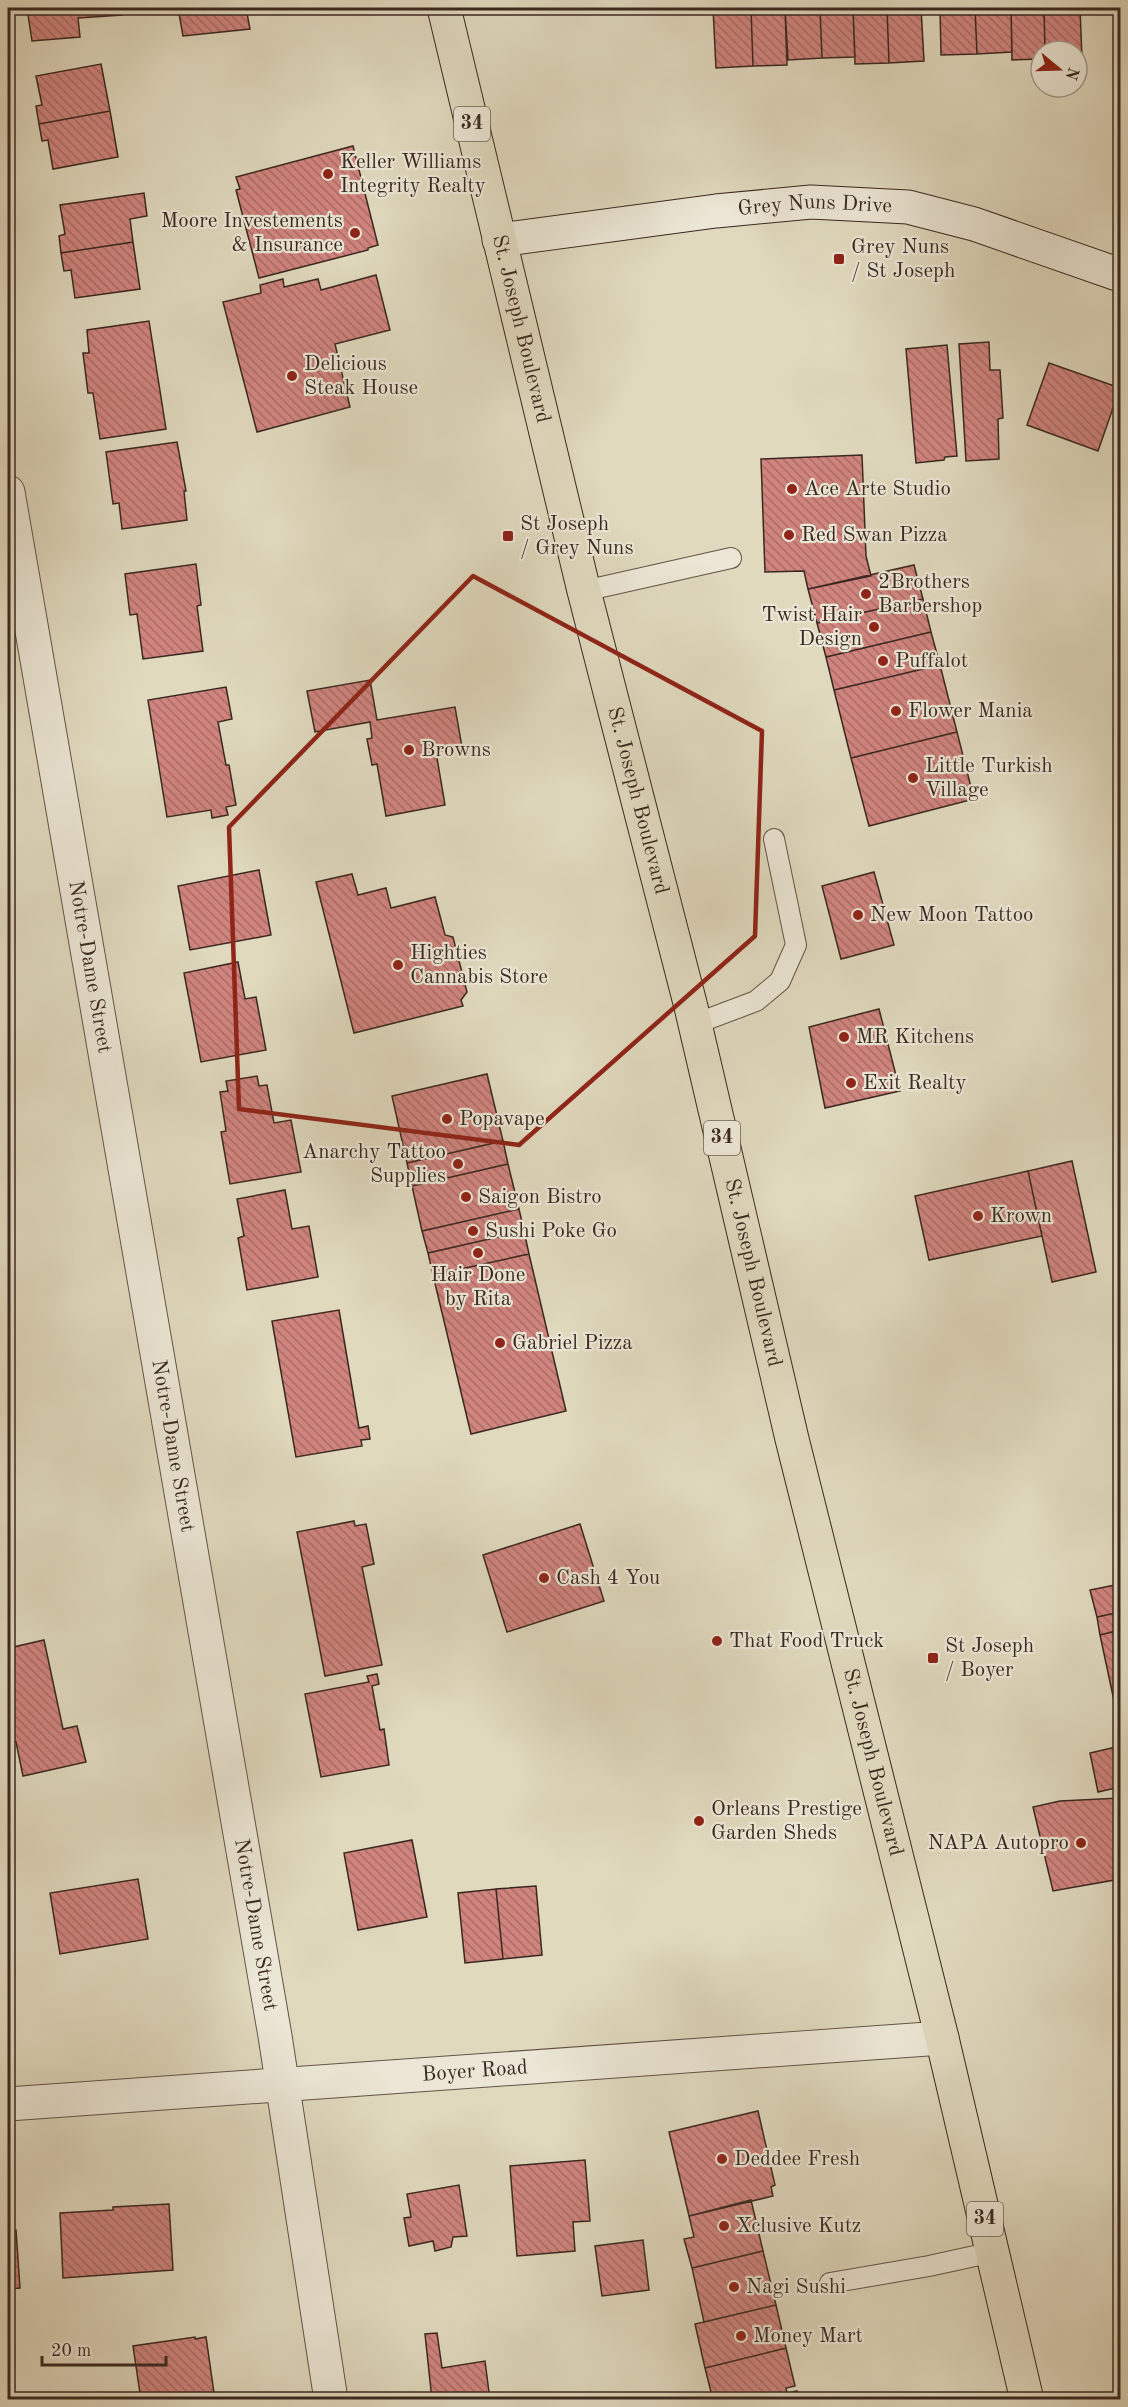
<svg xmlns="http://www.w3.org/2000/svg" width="1128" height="2407" font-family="'Old Standard TT',serif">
  <defs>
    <pattern id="building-back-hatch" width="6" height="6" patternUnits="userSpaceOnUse" patternTransform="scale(1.5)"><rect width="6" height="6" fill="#d0847e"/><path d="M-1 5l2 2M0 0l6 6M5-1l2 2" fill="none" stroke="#aa6c67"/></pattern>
  </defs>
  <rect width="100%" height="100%" fill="#e0d9be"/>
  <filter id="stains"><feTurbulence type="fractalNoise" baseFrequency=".00333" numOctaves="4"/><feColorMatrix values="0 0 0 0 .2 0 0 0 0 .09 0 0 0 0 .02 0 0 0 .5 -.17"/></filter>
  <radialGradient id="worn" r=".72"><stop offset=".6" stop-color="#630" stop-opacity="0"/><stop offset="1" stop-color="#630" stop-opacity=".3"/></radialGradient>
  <path fill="url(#building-back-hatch)" stroke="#3a2820" stroke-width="1.5" d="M27 8H121L122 15 78 18 80 37 32 41Z
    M178 8H246L250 29 183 36Z
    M713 8H751L753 66 716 68Z
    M751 8H785L787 65 753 66Z
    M785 8H820L822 58 788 60Z
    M820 8H853L855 57 822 58Z
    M853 8H887L889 63 855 64Z
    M887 8H921L924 61 889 63Z
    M940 8H975L977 54 941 55Z
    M975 8H1011L1012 52 977 54Z
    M1011 8H1044L1045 51H1041V59L1012 60Z
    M1044 8H1080L1082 58H1077V51H1045Z
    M101 64 110 111 39 124 36 106 42 105 36 76Z
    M110 111 118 157 53 169 48 140 42 141 39 124Z
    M353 146 378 245 368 248V250L259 278 236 190 240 189 236 177Z
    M144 193 147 216 130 219 133 242 61 253 59 236 65 234 60 205Z
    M133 242 140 289 75 298 71 270 64 271 61 253Z
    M376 275 390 330 335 344 350 407 257 432 223 302 261 293 260 285 283 279 284 287 318 279 321 290Z
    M149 321 166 429 100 439 93 393H88L83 353H89L87 330Z
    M989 342 990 370H1000L1003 418 998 419 999 459 966 461 959 344Z
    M947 345 957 456 945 457 944 460 916 463 906 349Z
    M1049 363 1120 388 1098 451 1027 425Z
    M177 442 186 491H184L187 520 122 529 119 503 113 504 106 452Z
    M862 455 866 556 871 576 808 589 804 571 765 572 761 459Z
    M196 564 201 605 197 606 203 651 143 659 137 614 130 615 125 574Z
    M914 565 923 599 817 623 808 589Z
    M923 599 931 632 826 657 817 623Z
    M931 632 940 665 834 690 826 657Z
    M940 665 957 732 851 758 834 690Z
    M370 680 377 720 455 707 462 747 436 752 445 805 386 816 377 764 372 765 367 739 372 738 370 722 315 732 307 691Z
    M226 687 232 719 218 722 226 765H229L236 805 226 807 228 815 212 818 211 810 167 817 148 700Z
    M957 732 974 799 869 826 851 758Z
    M259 870 271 935 190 950 178 886Z
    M874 872 894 945 841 959 822 886Z
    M352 874 358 895 386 888 391 908 435 897 445 935 453 937 467 992 461 1000 463 1006 354 1033 316 882Z
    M238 962 245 999 256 997 266 1050 201 1062 184 973Z
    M879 1009 900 1091 825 1108 809 1027Z
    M487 1074 503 1141 407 1163 392 1096Z
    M257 1076 259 1086 267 1085 274 1123 291 1120 301 1172 230 1184 221 1132 226 1131 220 1092 228 1091 226 1081Z
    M503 1141 508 1164 412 1186 407 1163Z
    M1072 1161 1096 1272 1052 1282 1028 1171Z
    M508 1164 519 1209 422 1231 412 1186Z
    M1028 1171 1042 1236 929 1260 915 1196Z
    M285 1190 292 1229 309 1226 318 1277 247 1290 238 1238 244 1236 237 1199Z
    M519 1209 524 1231 428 1253 422 1231Z
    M524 1231 529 1254 433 1275 428 1253Z
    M529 1254 566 1411 471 1434 433 1275Z
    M339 1310 359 1428 368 1426 370 1439 361 1440 362 1446 296 1457 272 1321Z
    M354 1521 355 1526 366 1524 374 1564 362 1567 382 1665 325 1676 297 1532Z
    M580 1524 604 1601 507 1632 483 1555Z
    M1120 1584V1612L1097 1617 1090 1590Z
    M1120 1612V1630L1100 1635 1097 1617Z
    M1120 1630V1709L1116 1710 1100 1635Z
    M44 1640 63 1729 77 1726 86 1762 23 1776 16 1742 8 1744V1644L9 1648Z
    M377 1674 379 1684 372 1686 380 1730 384 1729 389 1765 321 1777 305 1694 369 1682 367 1676Z
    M1120 1746V1787L1098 1792 1090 1753Z
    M1120 1798V1879L1053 1891 1033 1807 1060 1801Z
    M412 1840 427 1917 358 1930 344 1853Z
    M138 1879 148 1939 60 1954 50 1893Z
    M536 1886 542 1955 503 1959 496 1889Z
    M496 1889 503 1959 465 1963 458 1893Z
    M758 2111 775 2185 771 2187 773 2196 689 2216 669 2132Z
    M585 2160 590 2221 573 2222 575 2251 517 2256 510 2166Z
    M459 2185 467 2236 453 2237 451 2247 435 2251 433 2241 409 2246 404 2218 411 2217 407 2194Z
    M751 2200 763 2251 692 2268 684 2239 694 2237 689 2216Z
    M169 2204 173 2270 63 2278 60 2213 113 2210V2207Z
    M8 2230H16L20 2288 8 2289Z
    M643 2240 649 2290 602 2296 595 2246Z
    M763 2251 776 2305 704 2322 692 2268Z
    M776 2305 786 2348 705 2368 695 2324Z
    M437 2333 442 2368 485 2361 490 2400H432L425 2334Z
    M195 2337V2339L206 2337 215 2400H141L133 2346Z
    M786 2348 795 2386 786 2388 787 2393 797 2391 799 2399 713 2400 705 2368Z"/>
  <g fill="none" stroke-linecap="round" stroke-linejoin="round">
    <g stroke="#645448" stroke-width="22">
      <path id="lane" d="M584 591 731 558
        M695 1024 756 1001 780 981 796 945 774 839
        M830 2283 929 2266 993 2252"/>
    </g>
    <g stroke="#645448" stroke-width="35">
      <g id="street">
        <path id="s1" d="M8 492 275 2036 331 2400"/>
        <path id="s2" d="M8 2104 942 2038"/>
      </g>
    </g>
    <g stroke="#3a2820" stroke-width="35">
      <g id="secondary">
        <path id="s3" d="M499 240 716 211 811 202 908 207 974 224 1120 275"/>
      </g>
    </g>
    <g stroke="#3a2820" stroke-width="35">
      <g id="primary">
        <path id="s4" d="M444 8 584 591 691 1007 792 1439 942 2038 1027 2400"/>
      </g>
    </g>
    <use href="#lane" stroke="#ebe6d5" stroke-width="20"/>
    <use href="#street" stroke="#ebe6d5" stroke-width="33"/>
    <use href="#secondary" stroke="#ebe6d5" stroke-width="33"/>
    <use href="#primary" stroke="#e0d9be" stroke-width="33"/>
  </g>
  <path fill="none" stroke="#8f2418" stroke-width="4.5" stroke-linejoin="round" d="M473 576 762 731 755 936 519 1145 239 1109 229 827Z"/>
  <g fill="#8f2418" stroke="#ebe6d5" stroke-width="2">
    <circle cx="328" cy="174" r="6"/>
    <circle cx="355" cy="233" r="6"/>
    <rect x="833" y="253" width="12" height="12" rx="3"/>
    <circle cx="292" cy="376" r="6"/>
    <circle cx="792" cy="489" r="6"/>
    <circle cx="789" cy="535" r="6"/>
    <rect x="502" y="530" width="12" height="12" rx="3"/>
    <circle cx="866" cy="594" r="6"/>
    <circle cx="874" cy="627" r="6"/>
    <circle cx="883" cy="661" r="6"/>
    <circle cx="896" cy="711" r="6"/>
    <circle cx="409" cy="750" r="6"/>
    <circle cx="913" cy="778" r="6"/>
    <circle cx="858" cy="915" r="6"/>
    <circle cx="398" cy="965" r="6"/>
    <circle cx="844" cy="1037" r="6"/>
    <circle cx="851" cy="1083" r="6"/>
    <circle cx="447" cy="1119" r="6"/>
    <circle cx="458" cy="1164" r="6"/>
    <circle cx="466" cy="1197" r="6"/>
    <circle cx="978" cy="1216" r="6"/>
    <circle cx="473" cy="1231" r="6"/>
    <circle cx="478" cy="1253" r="6"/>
    <circle cx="500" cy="1343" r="6"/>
    <circle cx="544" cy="1578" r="6"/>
    <circle cx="717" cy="1641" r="6"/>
    <rect x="927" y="1652" width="12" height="12" rx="3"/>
    <circle cx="699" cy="1821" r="6"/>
    <circle cx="1081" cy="1843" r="6"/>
    <circle cx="722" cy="2159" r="6"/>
    <circle cx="724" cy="2226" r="6"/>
    <circle cx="734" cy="2287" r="6"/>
    <circle cx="741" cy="2336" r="6"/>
  </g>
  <g text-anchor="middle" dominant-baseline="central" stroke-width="4.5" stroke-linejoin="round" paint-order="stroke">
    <g fill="#ebe6d5" stroke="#6f6156" stroke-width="1.5">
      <rect x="454" y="107" width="36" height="34" rx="4.5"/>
      <rect x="704" y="1121" width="36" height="34" rx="4.5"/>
      <rect x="967" y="2202" width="36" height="34" rx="4.5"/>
    </g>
    <g font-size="20" font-weight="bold" fill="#3a2820">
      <text x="472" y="124">34</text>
      <text x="722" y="1138">34</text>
      <text x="985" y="2219">34</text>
    </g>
    <g font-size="21" fill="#3a2820" stroke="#ebe6d5" text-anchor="start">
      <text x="340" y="162">Keller Williams<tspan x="340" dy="24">Integrity Realty</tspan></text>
      <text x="343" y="221" text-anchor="end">Moore Investements<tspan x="343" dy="24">&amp; Insurance</tspan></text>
      <text x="851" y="247">Grey Nuns<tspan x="851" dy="24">/ St Joseph</tspan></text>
      <text x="304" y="364">Delicious<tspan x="304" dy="24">Steak House</tspan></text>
      <text x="804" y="489">Ace Arte Studio</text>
      <text x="520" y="524">St Joseph<tspan x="520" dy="24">/ Grey Nuns</tspan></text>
      <text x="801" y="535">Red Swan Pizza</text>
      <text x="878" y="582">2Brothers<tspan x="878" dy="24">Barbershop</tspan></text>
      <text x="862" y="615" text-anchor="end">Twist Hair<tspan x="862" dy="24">Design</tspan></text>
      <text x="895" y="661">Puffalot</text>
      <text x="908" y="711">Flower Mania</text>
      <text x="421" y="750">Browns</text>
      <text x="925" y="766">Little Turkish<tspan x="925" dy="24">Village</tspan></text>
      <text x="870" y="915">New Moon Tattoo</text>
      <text x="410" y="953">Highties<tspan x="410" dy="24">Cannabis Store</tspan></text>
      <text x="856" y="1037">MR Kitchens</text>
      <text x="863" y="1083">Exit Realty</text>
      <text x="459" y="1119">Popavape</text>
      <text x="446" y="1152" text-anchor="end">Anarchy Tattoo<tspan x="446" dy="24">Supplies</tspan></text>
      <text x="478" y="1197">Saigon Bistro</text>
      <text x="990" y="1216">Krown</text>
      <text x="485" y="1231">Sushi Poke Go</text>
      <text x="478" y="1275" text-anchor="middle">Hair Done<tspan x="478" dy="24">by Rita</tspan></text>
      <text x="512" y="1343">Gabriel Pizza</text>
      <text x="556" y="1578">Cash 4 You</text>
      <text x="729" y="1641">That Food Truck</text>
      <text x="945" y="1646">St Joseph<tspan x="945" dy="24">/ Boyer</tspan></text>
      <text x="711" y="1809">Orleans Prestige<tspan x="711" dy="24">Garden Sheds</tspan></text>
      <text x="1069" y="1843" text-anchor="end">NAPA Autopro</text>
      <text x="734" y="2159">Deddee Fresh</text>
      <text x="736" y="2226">Xclusive Kutz</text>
      <text x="746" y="2287">Nagi Sushi</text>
      <text x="753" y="2336">Money Mart</text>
    </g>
    <g font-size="21" fill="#3a2820" stroke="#ebe6d5">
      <text stroke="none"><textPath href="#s3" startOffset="318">Grey Nuns Drive</textPath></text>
      <text stroke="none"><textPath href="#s4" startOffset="330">St. Joseph Boulevard</textPath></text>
      <text stroke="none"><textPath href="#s4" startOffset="816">St. Joseph Boulevard</textPath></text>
      <text stroke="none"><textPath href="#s1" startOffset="482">Notre-Dame Street</textPath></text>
      <text stroke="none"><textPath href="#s4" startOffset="1302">St. Joseph Boulevard</textPath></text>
      <text stroke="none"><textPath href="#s1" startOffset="968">Notre-Dame Street</textPath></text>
      <text stroke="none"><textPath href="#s4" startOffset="1806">St. Joseph Boulevard</textPath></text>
      <text stroke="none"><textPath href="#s1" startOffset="1454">Notre-Dame Street</textPath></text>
      <text stroke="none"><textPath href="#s2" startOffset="468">Boyer Road</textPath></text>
    </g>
  </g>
  <rect width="1128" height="2407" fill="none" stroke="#e0d9be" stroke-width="30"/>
  <rect x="9" y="9" width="1110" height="2389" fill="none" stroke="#3a2820" stroke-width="3"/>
  <rect x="15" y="15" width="1098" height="2377" fill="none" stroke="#3a2820" stroke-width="1.5"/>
  <g transform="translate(1059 69) rotate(109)"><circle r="28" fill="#ebe6d5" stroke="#a49a8d" stroke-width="1.5"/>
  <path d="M0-4.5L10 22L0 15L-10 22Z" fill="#8f2418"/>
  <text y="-9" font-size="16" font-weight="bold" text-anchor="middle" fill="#3a2820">N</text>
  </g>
  <path d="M42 2356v9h124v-9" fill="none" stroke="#3a2820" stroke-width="3"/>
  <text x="51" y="2356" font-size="18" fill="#3a2820" stroke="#ebe6d5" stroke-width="4.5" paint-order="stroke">20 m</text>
  <rect width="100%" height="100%" filter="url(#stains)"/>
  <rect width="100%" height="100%" fill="url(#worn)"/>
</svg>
